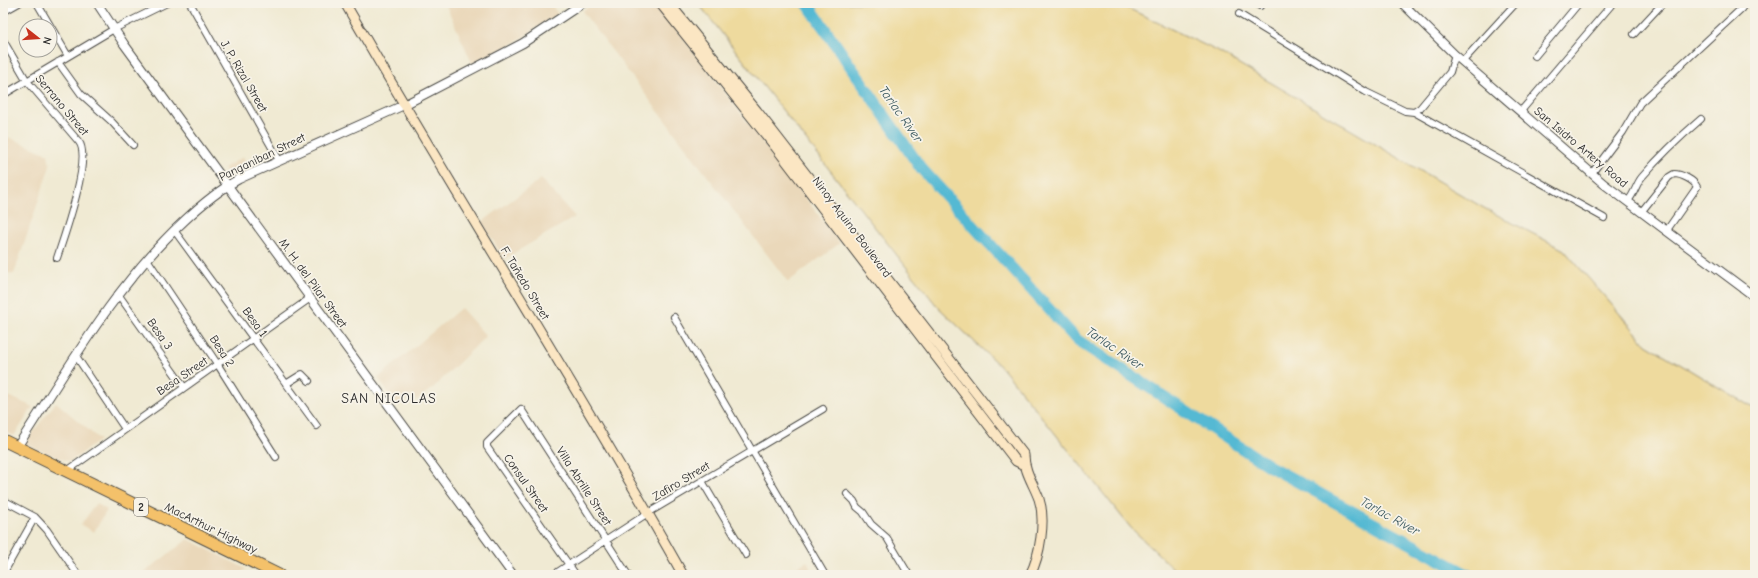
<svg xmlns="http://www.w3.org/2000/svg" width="1758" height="578" font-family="'Comic Neue',sans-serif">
  <rect width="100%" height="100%" fill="#f7f3e8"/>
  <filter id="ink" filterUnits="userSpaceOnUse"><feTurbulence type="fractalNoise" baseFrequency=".025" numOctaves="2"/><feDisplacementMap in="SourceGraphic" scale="8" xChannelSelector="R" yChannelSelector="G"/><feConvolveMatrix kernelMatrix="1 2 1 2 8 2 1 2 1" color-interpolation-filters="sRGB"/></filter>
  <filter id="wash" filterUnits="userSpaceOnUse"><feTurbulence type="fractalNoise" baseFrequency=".012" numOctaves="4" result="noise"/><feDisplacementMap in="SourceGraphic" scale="16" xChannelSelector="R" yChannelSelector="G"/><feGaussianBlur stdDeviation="0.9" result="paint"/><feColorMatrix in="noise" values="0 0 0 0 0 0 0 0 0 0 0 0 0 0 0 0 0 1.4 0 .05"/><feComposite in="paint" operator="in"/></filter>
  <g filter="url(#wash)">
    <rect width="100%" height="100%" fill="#f0ead3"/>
    <path fill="#ead8ba" d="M445 3H558L553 7 558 14 511 45 472 63Z
      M594 3H656L840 243 788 282 582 11Z
      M3 135 48 154 50 166 14 274 3 272Z
      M243 157 248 167 230 178 224 168Z
      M541 179 575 217 504 259 482 222Z
      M461 308 486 336 433 388 416 400 412 394 398 406 378 378Z
      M6 395 33 407 14 436 3 431V400Z
      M56 402 100 440 70 462 24 444Z
      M96 503 107 510 94 532 81 525Z
      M188 539 246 569 238 575H141Z
      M807 561 815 575H784Z"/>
    <path fill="#eeda9e" stroke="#8c8264" d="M698 3H1117L1217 51 1482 207 1564 250 1646 344 1755 409V575H1180L1131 528 1004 370 937 306Z"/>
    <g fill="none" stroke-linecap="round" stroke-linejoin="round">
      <path stroke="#55b9d3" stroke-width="12" d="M807 3 920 167 1077 340 1269 466 1468 575"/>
    </g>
  </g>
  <g filter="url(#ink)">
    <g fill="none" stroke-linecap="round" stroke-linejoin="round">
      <g stroke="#494844" stroke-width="8">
        <path id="minor" d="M37 3 68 56
          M190 3 279 160
          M1260 6V3
          M3 12 19 3
          M1239 14 1366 92 1405 111 1414 112 1420 108 1450 72 1455 55
          M1634 34 1663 3
          M3 40 27 81 79 142C92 158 64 237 57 258
          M1535 56 1579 3
          M1463 61 1516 3
          M58 62 81 94 111 121 133 145
          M3 95 114 29 167 3
          M1521 111 1613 3
          M1414 112 1604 218
          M1592 173 1623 132 1640 103 1742 8 1744 3
          M1628 201C1635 193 1636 184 1642 177 1660 156 1680 137 1701 119
          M1642 211 1669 177 1674 174C1681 174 1694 180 1697 187L1667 230
          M174 230 317 426
          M147 259 218 365 276 457
          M118 294 184 387
          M674 317 825 575
          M76 356 125 429
          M286 384 302 374 309 381
          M67 471 309 299
          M702 481 746 555
          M847 494 854 501 857 507 863 512 871 524 887 538 909 575
          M3 500 35 517 47 530 76 572
          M3 574 35 517
          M553 575 648 513 823 409
          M576 575 487 447V443L521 409 628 575"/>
      </g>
      <g stroke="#494844" stroke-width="10">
        <path id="tertiary" d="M97 3 124 44 513 575
          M1402 3 1455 55 1604 184 1755 297
          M17 447C68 369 115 285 184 221 201 205 219 190 239 179L404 105 523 43 583 3"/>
      </g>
      <g stroke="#494844" stroke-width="11">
        <path id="secondary" d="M345 3C455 195 575 382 683 575
          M660 3 774 145 1016 461 1024 465
          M669 3 757 111 1024 455C1024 471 1034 485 1039 499 1046 520 1040 556 1030 575"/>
      </g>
      <g stroke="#494844" stroke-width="13">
        <path id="trunk" d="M3 440 279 575"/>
      </g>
      <use href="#minor" stroke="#fff" stroke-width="6"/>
      <use href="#tertiary" stroke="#fff" stroke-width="8"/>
      <use href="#secondary" stroke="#fbe6c3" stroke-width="9"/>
      <use href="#trunk" stroke="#f4c16a" stroke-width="11"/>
    </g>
  </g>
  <g text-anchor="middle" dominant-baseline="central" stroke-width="3.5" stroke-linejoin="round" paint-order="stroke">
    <rect fill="#f7f3e8" stroke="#686764" stroke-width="1" x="134" y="498" width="14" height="18" rx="3"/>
    <g font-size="11" font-weight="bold" fill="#2b2b2b">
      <text x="141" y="507">2</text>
    </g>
    <g font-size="12" fill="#2b2b2b" stroke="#f7f3e8">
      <text transform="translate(244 76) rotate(60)">J. P. Rizal Street</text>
      <text transform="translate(62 105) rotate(50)">Serrano Street</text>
      <text transform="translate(1581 147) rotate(40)">San Isidro Artery Road</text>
      <text transform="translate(262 157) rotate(-26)">Panganiban Street</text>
      <text transform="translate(852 227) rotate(53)">Ninoy Aquino Boulevard</text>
      <text transform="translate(313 283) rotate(54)">M. H. del Pilar Street</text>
      <text transform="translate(525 283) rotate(59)">F. Tañedo Street</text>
      <text transform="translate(255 322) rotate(54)">Besa 1</text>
      <text transform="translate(160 334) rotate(55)">Besa 3</text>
      <text transform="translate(222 351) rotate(57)">Besa 2</text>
      <text transform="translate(182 376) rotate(-34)">Besa Street</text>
      <text transform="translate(681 481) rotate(-31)">Zafiro Street</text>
      <text transform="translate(526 483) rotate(55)">Consul Street</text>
      <text transform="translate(584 486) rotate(57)">Villa Abrille Street</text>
      <text transform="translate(211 528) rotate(26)">MacArthur Highway</text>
    </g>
    <g font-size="13" font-style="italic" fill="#38565d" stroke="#f7f3e8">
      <text transform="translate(901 114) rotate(55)">Tarlac River</text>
      <text transform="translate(1115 348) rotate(34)">Tarlac River</text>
      <text transform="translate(1390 516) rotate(29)">Tarlac River</text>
    </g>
    <g font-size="14" letter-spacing="1" fill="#2b2b2b" stroke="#f7f3e8">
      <text x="389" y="398">SAN NICOLAS</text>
    </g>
  </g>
  <rect width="1758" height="578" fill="none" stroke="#f7f3e8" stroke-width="16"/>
  <g transform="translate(38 38) rotate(107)"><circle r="19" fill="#f7f3e8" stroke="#a5a39c"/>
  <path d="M0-3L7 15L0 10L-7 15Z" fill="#c8321e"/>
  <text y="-6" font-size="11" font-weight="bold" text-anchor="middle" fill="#2b2b2b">N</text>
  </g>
</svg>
